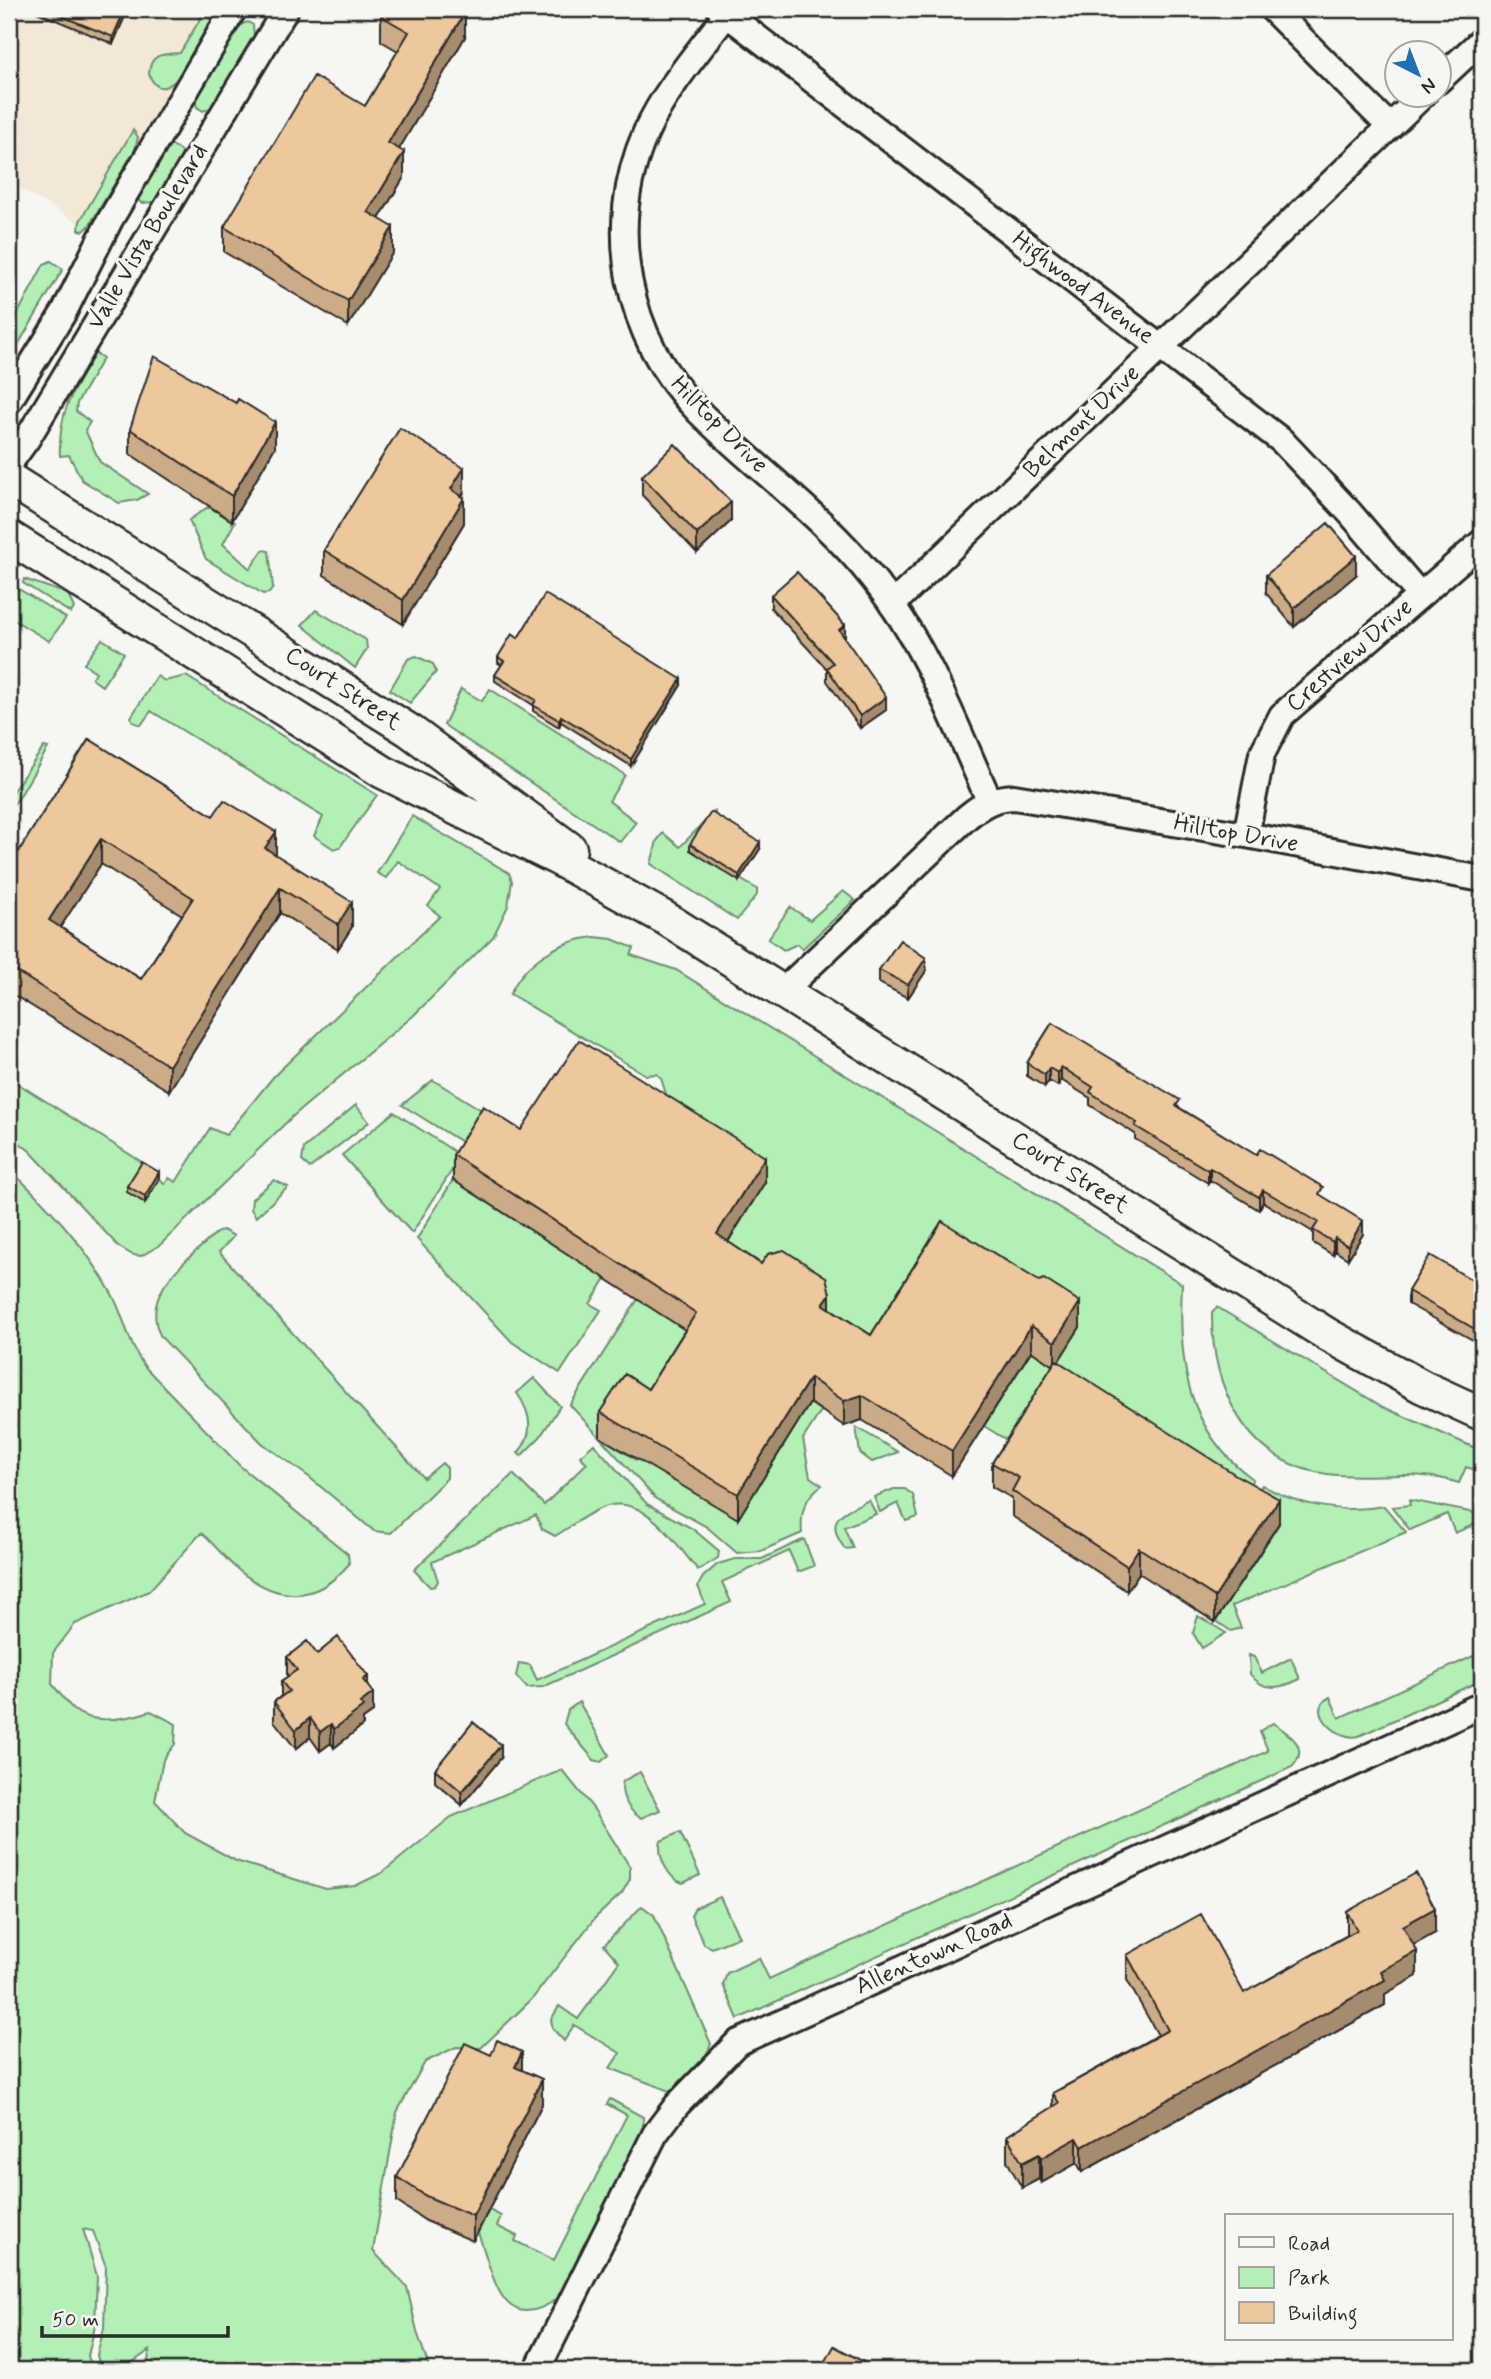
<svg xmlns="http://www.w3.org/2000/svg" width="1491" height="2379" font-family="Mynerve,sans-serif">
  <rect width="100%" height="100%" fill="#f6f6f2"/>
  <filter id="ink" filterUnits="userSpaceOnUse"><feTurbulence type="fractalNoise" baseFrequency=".0143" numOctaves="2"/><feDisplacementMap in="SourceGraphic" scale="14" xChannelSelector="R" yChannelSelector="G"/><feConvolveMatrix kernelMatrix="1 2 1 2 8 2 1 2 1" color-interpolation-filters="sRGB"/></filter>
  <g filter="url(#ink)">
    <path fill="#f3e8d8" d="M9 9H222L94 232 9 182Z"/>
    <path fill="#b2f0b6" stroke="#6e8e70" stroke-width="2" d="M206 9H221C213 22 167 123 149 74 150 53 163 54 180 53Z
      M248 22 253 25 254 36 213 107 203 111 197 107 194 97 236 26Z
      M133 130 138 137 135 150 89 226 84 231 79 230 80 221Z
      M172 145 182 152 181 161 155 202 141 203 137 198 167 146Z
      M51 261 63 269 9 360V330L44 264Z
      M95 353 103 358 77 403 76 411 90 422 85 430 100 462 148 494 137 500 119 503 82 480 69 455 60 456C58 412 73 390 95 353Z
      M208 507 235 522 223 544 250 569 263 550 269 551 273 588 269 593 263 594 206 559 189 520Z
      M24 579 68 594 74 608 71 613 23 583Z
      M9 583 66 618 49 641 9 617Z
      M316 610 366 640 367 649 355 668 302 625Z
      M102 639 124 653 102 686 92 679 96 672 84 664Z
      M416 656 433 664 436 672 410 703 390 690 408 659Z
      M157 676 165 681 186 676 377 795 340 847 334 849 314 836 323 817 151 711 141 725 133 722 131 717Z
      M461 689 482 701 490 689 625 775 609 801 636 822 620 842 444 725Z
      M44 747 48 748 20 796 9 810V791L12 792Z
      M715 811V821L691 850 757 889V895L737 920 651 864 657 841 663 833 680 847Z
      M412 816 509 873 512 881 508 906 493 937 413 1016 293 1116 160 1245 141 1256 133 1255 119 1247 30 1151 9 1135V1078L145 1164 165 1184 169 1178 176 1182 210 1128 226 1135 274 1076 440 916 428 906 440 889 398 861 386 878 377 873Z
      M843 891 855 900 802 949 797 944 784 950 768 939 790 907 810 920Z
      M595 937 612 939 634 948 631 955 676 970 1182 1284C1178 1361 1186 1431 1253 1479L1249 1485 1018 1447 984 1426 1031 1351 1051 1364 1057 1363 1078 1330 871 1359 717 1259 661 1078 657 1074 646 1075 510 994C525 961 560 940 595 937Z
      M433 1080 488 1114 468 1146 402 1105Z
      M356 1105 369 1122 310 1168 302 1161 304 1148Z
      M394 1112 461 1156 412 1233 342 1155Z
      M9 1169C47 1204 87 1248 112 1294 125 1318 128 1344 145 1367L240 1466 348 1554 349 1564C314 1606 275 1601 236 1568 223 1557 215 1544 201 1533L149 1591 75 1624 53 1653 52 1684C59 1692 66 1702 74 1710 94 1726 129 1718 151 1711L176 1724 175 1744 163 1760 155 1801 185 1833 236 1861 326 1889 355 1886 382 1873 451 1817 562 1770 593 1808 630 1867V1879L622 1893 595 1918 532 1999 481 2048 456 2047 425 2062 397 2112 373 2251 407 2287 417 2332 430 2370H137L148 2361 150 2350 123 2369 105 2368 99 2363 97 2355 104 2328 106 2267 93 2231 83 2229 97 2276 95 2326 88 2356 93 2370H9Z
      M274 1180 288 1187 256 1217 251 1209 252 1199Z
      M453 1180 606 1278 590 1304 601 1310 560 1373 512 1342 417 1239Z
      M223 1230 234 1236 219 1252 424 1478 442 1463 447 1468V1478L391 1533 374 1531 309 1477 262 1443 161 1337C138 1293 188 1260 216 1233Z
      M638 1299 740 1322 648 1414 602 1434 603 1439 636 1460 810 1403 821 1411 803 1439 810 1477 822 1485C805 1497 800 1512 802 1533L761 1551 737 1553 707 1527 656 1499 570 1405Z
      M1217 1307 1383 1407 1482 1451V1472L1466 1467 1459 1483C1412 1468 1373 1480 1327 1474 1245 1463 1211 1386 1212 1312Z
      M534 1378 560 1406 540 1437 521 1456 518 1453C535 1434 531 1413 517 1393Z
      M856 1427 898 1452 872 1462 860 1453Z
      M594 1444 647 1504 693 1529 719 1551 718 1558 698 1570C673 1541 642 1487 597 1510 582 1517 569 1528 555 1536L542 1529 536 1515 432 1562 438 1581 435 1586 430 1587 414 1570 513 1474 544 1505 587 1463 580 1456Z
      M1262 1485C1299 1506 1342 1514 1384 1506L1406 1532 1232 1606 1241 1628 1231 1631 1216 1621 1279 1524 1258 1491Z
      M894 1489H905L913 1495 918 1517 906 1521 898 1503 880 1512 874 1497Z
      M869 1500 876 1514 844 1527 853 1548 845 1549C822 1518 843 1512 869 1500Z
      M1409 1500 1480 1514 1478 1523 1455 1533 1447 1514 1410 1530 1392 1507 1410 1505Z
      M804 1539 814 1566 798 1572 789 1551 722 1582 731 1602 543 1687 527 1688 516 1676 519 1663 530 1665 537 1680 705 1604 698 1586 703 1577 718 1564 735 1559H762Z
      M1198 1616 1226 1633 1202 1648 1193 1633Z
      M1482 1652V1680L1359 1736C1338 1742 1305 1710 1330 1697L1339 1718Z
      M1249 1655 1254 1657 1262 1673 1291 1658 1300 1679C1282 1688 1264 1693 1250 1674Z
      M579 1702 609 1755 601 1762 594 1760 564 1724 568 1710Z
      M1273 1723C1289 1734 1311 1747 1292 1767L738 2019 723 1985 727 1973 759 1958 769 1979 1268 1751 1260 1731Z
      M640 1772 660 1810 641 1818C629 1812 619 1794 623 1781Z
      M680 1832 700 1875 683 1883C668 1879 657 1856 661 1841Z
      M720 1897 739 1937 712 1948 704 1944 691 1916 695 1908Z
      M642 1906 654 1915 711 2044C704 2063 687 2082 669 2091L610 2068 620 2053 574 2025 564 2041 553 2029 551 2020 559 2006 578 2019 619 1962 604 1945Z
      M610 2099 643 2117V2130L557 2299C500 2338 494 2274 478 2233L489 2210 501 2216 497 2226 517 2236 515 2241 554 2260 627 2115 607 2104Z"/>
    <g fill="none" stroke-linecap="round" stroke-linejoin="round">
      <g stroke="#2b2b2b" stroke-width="30">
        <path id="minor" d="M720 9 1282 441 1350 513 1420 595
          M1272 9 1390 127
          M726 15C698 52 665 90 646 132 604 227 626 338 698 411 755 468 824 516 874 580 926 645 955 724 989 800
          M1438 81 1482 40
          M9 401 64 312 110 220 234 9
          M9 464 27 439 286 9
          M892 605 1424 94
          M1246 835 1262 754 1282 715 1482 542
          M782 992 967 817C983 804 993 798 1014 797L1246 835 1482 879
          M537 2370 655 2134 677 2105 737 2043 1482 1705"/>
      </g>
      <g stroke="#2b2b2b" stroke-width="37">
        <path id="major" d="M9 479 410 731 570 849
          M9 537 383 772 560 860 665 918 1328 1335 1423 1387 1482 1414"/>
      </g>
      <use href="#minor" stroke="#f6f6f2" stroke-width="24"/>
      <use href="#major" stroke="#f6f6f2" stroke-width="32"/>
    </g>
    <path fill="#ccac87" stroke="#2b2b2b" stroke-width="2" fill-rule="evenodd" d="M32 9H128L113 44 32 10Z
      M381 16 465 37 399 149 404 177 379 219 393 252 348 326 224 252V227L365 106 398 51 381 41Z
      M236 403 275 447 232 521 130 454V429Z
      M642 476 731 521 697 553 642 495Z
      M464 492 462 496 464 523 403 624 324 575V550Z
      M1266 575H1356L1294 627 1266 593Z
      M771 595 845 638 886 710 860 728 827 681V669L771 608Z
      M518 638 681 685 631 766 561 722 559 727 533 711V705L495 681V675L502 665 498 663V657Z
      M89 739 276 855 352 927 338 949 280 913 169 1091 9 992V867ZM101 864 182 915 141 979 60 927Z
      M690 844 760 849 739 881 690 850Z
      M879 970 926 971 908 998 879 983Z
      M1052 1023 1180 1108 1323 1197 1363 1234 1348 1259 1335 1251 1333 1255 1313 1243V1232L1263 1202 1259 1210 1210 1180 1208 1183 1135 1139V1134L1090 1105V1098L1061 1080 1058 1086 1049 1081 1045 1087 1027 1076V1063Z
      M521 1130 765 1182 728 1242 871 1335 942 1221 1080 1327 1058 1361 1279 1523 1215 1622 1139 1573 1127 1591 1012 1516V1498L992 1487V1463L1053 1366 1031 1351 952 1476 862 1420 844 1426 810 1403 738 1519 600 1437V1412L648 1389 685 1330 453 1180V1155Z
      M159 1179 145 1203 127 1192V1186Z
      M1482 1265V1345L1408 1304V1291L1474 1281Z
      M317 1654 368 1686 373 1712 363 1719V1725L334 1748 331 1743 320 1751 310 1737 296 1749 274 1721V1702L281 1696V1681L287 1677V1657Z
      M501 1758 462 1805 435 1782V1769Z
      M1347 1912 1435 1933 1413 1945 1417 1976 1385 1994V2005L1082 2172 1077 2163 1041 2183 1039 2179 1022 2188 1007 2161V2136L1053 2107V2093L1158 2035 1127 1980V1955L1244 1993 1347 1935Z
      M522 2070 542 2104 473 2241 426 2221 397 2202V2177Z"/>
    <path fill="#a68c6e" stroke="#2b2b2b" stroke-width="2" d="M125 9H128L113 44V37Z
      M465 12V37L388 168V143Z
      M404 152V177L368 237V212Z
      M393 227V252L348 326V301Z
      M275 422V447L232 521V496Z
      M464 468V492L451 514V489Z
      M464 498V523L403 624V600Z
      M731 502V521L697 553V534Z
      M1356 556V575L1294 627V608Z
      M845 625V638L839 630Z
      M11 671V683L15 678V690L9 700V674Z
      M681 679V685L631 766V759Z
      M886 697V710L860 728V716Z
      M561 716V722L559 727V720Z
      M276 832V857L265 848Z
      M101 839V864L49 945V920Z
      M760 842V849L739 881V875Z
      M280 888V913L169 1091V1066Z
      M352 902V927L338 949V924Z
      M926 958V971L908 998V985Z
      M1061 1067V1080L1058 1086V1073Z
      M1049 1068V1081L1045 1087V1075Z
      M765 1157V1182L717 1259V1234Z
      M1210 1168V1180L1208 1183V1170Z
      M159 1172V1179L145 1203V1196Z
      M1263 1190V1202L1259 1210V1197Z
      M1363 1221V1234L1348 1259V1246Z
      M1335 1238V1251L1333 1255V1242Z
      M830 1294V1319L823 1304Z
      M1080 1302V1327L1055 1367V1342Z
      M1031 1326V1351L952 1476V1451Z
      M810 1378V1403L738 1519V1494Z
      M862 1395V1420L844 1426V1401Z
      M1279 1499V1523L1215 1622V1597Z
      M1139 1548V1573L1127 1591V1566Z
      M368 1676V1695L363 1680Z
      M373 1693V1712L363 1719V1725L334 1748V1729L360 1703Z
      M310 1718V1737L296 1749V1730Z
      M331 1724V1743L320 1751V1732Z
      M501 1745V1758L462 1805V1792Z
      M1435 1908V1933L1403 1951V1926Z
      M1417 1951V1976L1385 1994V2005L1082 2172V2147L1381 1971Z
      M522 2052V2077L515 2067Z
      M542 2079V2104L473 2241V2216Z
      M1077 2138V2163L1041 2183V2158Z
      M1039 2154V2179L1022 2188V2163Z"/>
    <path fill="#edc89d" stroke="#2b2b2b" stroke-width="2" fill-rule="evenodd" d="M44 9H125L113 37Z
      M386 9H461L465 12 388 143 404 152 368 212 393 227 348 301 224 227 314 76 365 106 409 32 381 16Z
      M154 356 236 403 238 399 275 422 232 496 130 429Z
      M400 428 464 468 451 489 464 498 403 600 324 550Z
      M675 444 731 502 697 534 642 476Z
      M1328 523 1356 556 1294 608 1266 575Z
      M797 572 845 625 839 630 886 697 860 716 827 668 833 663 771 595Z
      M545 594 681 679 631 759 561 716 559 720 533 705 536 700 495 675 504 661 498 657 512 634 518 638Z
      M9 669 11 671 9 674 15 678 9 687Z
      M89 739 213 816 224 800 276 832 265 848 352 902 338 924 280 888 169 1066 9 967V867ZM101 839 193 898 141 979 49 920Z
      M711 812 760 842 739 875 690 844Z
      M900 940 926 958 908 985 879 970Z
      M1052 1023 1180 1100 1176 1106 1256 1155 1260 1149 1323 1187 1319 1194 1363 1221 1348 1246 1335 1238 1333 1242 1313 1230 1318 1222 1263 1190 1259 1197 1210 1168 1208 1170 1135 1126 1137 1123 1090 1092 1093 1087 1061 1067 1058 1073 1049 1068 1045 1075 1027 1063Z
      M579 1040 765 1157 717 1234 761 1264 768 1254 784 1250 826 1277 830 1294 823 1304 871 1335 942 1221 1039 1281 1044 1279 1080 1302 1055 1342 1031 1326 952 1451 862 1395 844 1401 810 1378 738 1494 600 1412 625 1374 648 1389 696 1313 453 1155 483 1106 521 1130Z
      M142 1162 159 1172 145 1196 127 1186Z
      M1430 1255 1474 1281 1482 1265V1333L1408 1291Z
      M1056 1360 1236 1475 1279 1499 1215 1597 1139 1548 1127 1566 1012 1491 1019 1478 992 1463Z
      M338 1637 368 1676 363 1680 373 1693 360 1703 363 1707 334 1729 331 1724 320 1732 310 1718 296 1730 274 1702 289 1691 281 1681 297 1670 287 1657 307 1641 317 1654Z
      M473 1722 501 1745 462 1792 435 1769Z
      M1416 1873 1435 1908 1403 1926 1417 1951 1381 1971 1385 1980 1082 2147 1077 2138 1041 2158 1039 2154 1022 2163 1007 2136 1059 2103 1053 2093 1168 2030 1127 1955 1201 1914 1244 1993 1357 1930 1347 1912Z
      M497 2040 522 2052 515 2067 542 2079 473 2216 426 2196 397 2177 465 2043 491 2055Z
      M834 2346 877 2369 876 2370H821Z"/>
  </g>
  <g text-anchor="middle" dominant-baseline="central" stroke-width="6" stroke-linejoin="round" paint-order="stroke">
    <g font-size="24" fill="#2b2b2b" stroke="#f6f6f2">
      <text transform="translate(148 237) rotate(-59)">Valle Vista Boulevard</text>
      <text transform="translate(1083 288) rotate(37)">Highwood Avenue</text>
      <text transform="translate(1082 422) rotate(-44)">Belmont Drive</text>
      <text transform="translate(719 425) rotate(45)">Hilltop Drive</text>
      <text transform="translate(1350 656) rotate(-41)">Crestview Drive</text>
      <text transform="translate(343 689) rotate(33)">Court Street</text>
      <text transform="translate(1236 834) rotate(10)">Hilltop Drive</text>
      <text transform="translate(1070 1173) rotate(32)">Court Street</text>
      <text transform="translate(934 1954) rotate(-24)">Allentown Road</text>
    </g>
  </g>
  <rect width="1491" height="2379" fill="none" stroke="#f6f6f2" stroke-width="35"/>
  <rect x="18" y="18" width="1456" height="2344" fill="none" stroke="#2b2b2b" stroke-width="2.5" filter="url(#ink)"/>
  <rect x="1225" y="2214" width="228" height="126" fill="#f6f6f2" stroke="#a5a5a2" stroke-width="2"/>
  <rect x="1239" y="2237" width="35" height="10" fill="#f6f6f2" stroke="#a5a5a2" stroke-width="2"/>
  <text x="1288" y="2250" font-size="21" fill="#2b2b2b">Road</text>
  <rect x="1239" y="2267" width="35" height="21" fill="#b2f0b6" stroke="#a5a5a2" stroke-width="2"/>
  <text x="1288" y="2284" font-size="21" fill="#2b2b2b">Park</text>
  <rect x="1239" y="2302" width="35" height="21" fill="#edc89d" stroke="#a5a5a2" stroke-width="2"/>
  <text x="1288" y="2320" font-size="21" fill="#2b2b2b">Building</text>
  <g transform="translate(1418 74) rotate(138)"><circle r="33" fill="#f6f6f2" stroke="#a5a5a2" stroke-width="2"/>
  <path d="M0-5L12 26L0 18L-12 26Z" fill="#1f6fb2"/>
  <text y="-10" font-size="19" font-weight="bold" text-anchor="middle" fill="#2b2b2b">N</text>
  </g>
  <path d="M42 2326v10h186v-10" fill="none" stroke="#2b2b2b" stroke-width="3.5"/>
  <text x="52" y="2326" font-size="21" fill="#2b2b2b" stroke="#f6f6f2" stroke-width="5" paint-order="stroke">50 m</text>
</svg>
